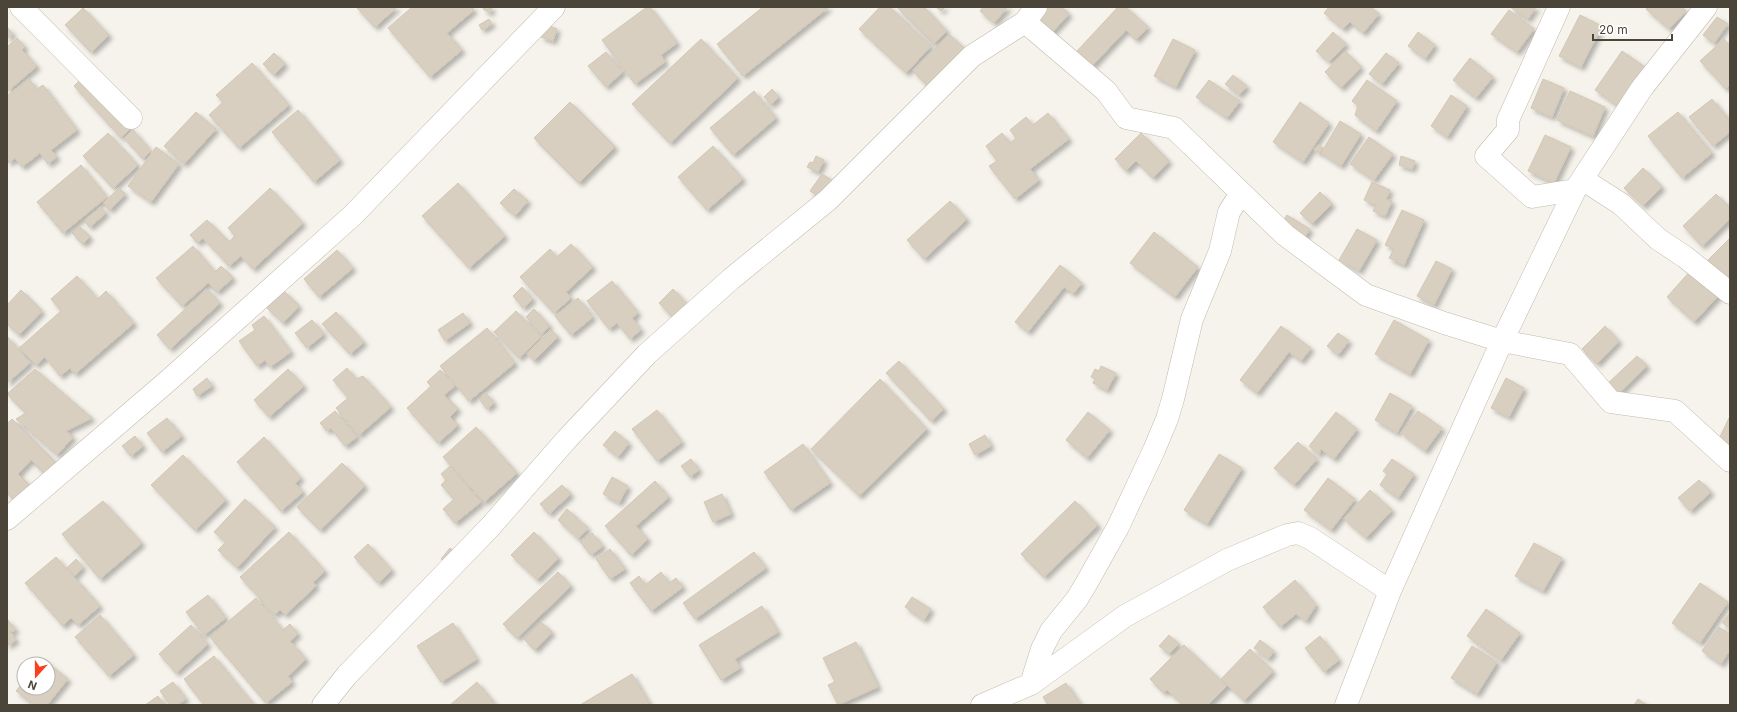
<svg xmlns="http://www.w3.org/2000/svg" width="1737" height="712" font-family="Inter,sans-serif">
  <defs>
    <filter id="shadow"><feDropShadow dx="3.5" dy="3.5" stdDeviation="2" flood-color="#0004"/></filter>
  </defs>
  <rect width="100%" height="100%" fill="#f6f3ec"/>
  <path fill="#d8cfc1" stroke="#d3c7b4" filter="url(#shadow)" d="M356 7H397L375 27Z
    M412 7H472L474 10 447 33 462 50 430 77 388 28Z
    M484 7H492L490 13 483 9Z
    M647 7H650L677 43 661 55 665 62 635 84 602 40Z
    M763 7H829L743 76 717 44Z
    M880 7H890L931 46 906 73 859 29Z
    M897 7H924L947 31 934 44Z
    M936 7H945L941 11Z
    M983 7H1008L994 23 980 11Z
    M1044 7H1062L1069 14 1047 38 1033 25Z
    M1118 7H1126L1148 27 1136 40 1126 30 1092 66 1076 52Z
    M1329 7H1371L1379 14 1363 33 1350 22 1343 29 1324 13Z
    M1510 7H1536L1528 19Z
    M1648 7H1682L1686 11 1669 29 1646 9Z
    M83 8 109 35 91 52 65 25Z
    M1509 10 1534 29 1517 52 1491 34Z
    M1580 15 1602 26 1581 67 1559 56Z
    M1717 17 1728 24 1714 43 1703 35Z
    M489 19 492 24 482 30 479 25Z
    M545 24 557 29 553 41 541 37Z
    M7 27 13 34 7 39Z
    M1333 32 1346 44 1329 62 1316 51Z
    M1418 32 1435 45 1425 59 1408 46Z
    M949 34 965 49 928 86 913 71Z
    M17 38 25 47 22 50 37 66 7 92V47Z
    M701 39 738 78 670 143 632 104Z
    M1173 39 1195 50 1176 87 1154 76Z
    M1724 39 1730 46V85L1726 89 1700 61Z
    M1345 51 1361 67 1341 88 1325 72Z
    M1622 51 1648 69 1621 108 1595 90Z
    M606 52 623 72 606 87 588 66Z
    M274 53 285 64 274 75 263 64Z
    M1386 53 1399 63 1382 84 1369 74Z
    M1470 58 1493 77 1476 98 1453 80Z
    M252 63 289 105 239 148 209 115 223 102 216 95Z
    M1233 75 1247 86 1239 95 1225 84Z
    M84 76 131 128 121 138 74 86Z
    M29 79 37 89 43 85 77 130 51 150 57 157 48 164 40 153 22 167 15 158 9 163 7 160V96Z
    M1543 79 1564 88 1552 117 1531 108Z
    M1209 80 1240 101 1227 118 1196 97Z
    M1367 80 1397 101 1376 131 1355 115 1358 106 1352 101Z
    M772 89 779 97 771 105 764 97Z
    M754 91 776 118 733 155 710 128Z
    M1570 91 1605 107 1593 136 1557 120Z
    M1451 95 1467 106 1447 137 1431 126Z
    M1712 99 1730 121V132L1713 146 1689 117Z
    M570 102 615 147 579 183 534 138Z
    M1300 102 1329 123 1303 162 1273 142Z
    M298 110 340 160 314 182 272 132Z
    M196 112 216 129 184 164 164 146Z
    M1678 112 1712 153 1682 178 1648 136Z
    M1048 113 1069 139 1030 169 1039 180 1015 199 989 166 997 161 986 146 1002 133 1010 143 1016 138 1010 130 1026 117 1033 125Z
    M1340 121 1361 134 1341 166 1321 153Z
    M133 130 151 151 143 159 124 138Z
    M108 133 138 165 113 188 83 156Z
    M1141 133 1169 161 1153 178 1136 161 1126 171 1115 159Z
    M1545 135 1571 147 1554 183 1528 171Z
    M1369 137 1393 154 1374 180 1350 164Z
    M1318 145 1323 148 1320 153 1314 150Z
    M713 146 743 179 707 210 678 177Z
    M156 147 179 164 151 202 128 186Z
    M816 156 824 160 818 172 807 167 810 162 813 163Z
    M1401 156 1415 161 1412 169 1399 165Z
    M81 165 107 197 63 233 37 202Z
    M1643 168 1662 187 1643 206 1624 188Z
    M822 174 835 182 823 199 810 191Z
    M1372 182 1390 190 1386 199 1392 201 1385 216 1373 211 1376 205 1364 200Z
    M458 183 505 236 469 268 422 216Z
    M119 188 125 194 110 210 103 203Z
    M270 188 303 223 253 269 241 256 229 266 203 238 198 243 190 235 207 220 229 242 235 236 228 228Z
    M514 189 528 201 515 216 500 203Z
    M1320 192 1332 204 1312 224 1300 213Z
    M1716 194 1730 208V219L1702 246 1683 226Z
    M950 201 967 219 924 259 907 240Z
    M101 207 106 213 90 227 84 221Z
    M1402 210 1424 220 1404 265 1389 258 1394 249 1385 245Z
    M1287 215 1310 229 1304 238 1281 224Z
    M79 226 90 237 83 244 72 233Z
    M1357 229 1377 240 1359 271 1339 260Z
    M1154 232 1198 267 1175 297 1130 263Z
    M1730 238V282L1708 260Z
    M571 244 593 267 566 292 571 298 554 313 520 277 550 249 557 257Z
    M193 246 215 272 221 266 233 278 217 292 208 283 182 306 156 278Z
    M337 250 353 268 319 297 304 279Z
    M1436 261 1452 269 1434 305 1417 296Z
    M1060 265 1082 283 1073 294 1064 287 1028 332 1015 322Z
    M1692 269 1720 294 1694 322 1667 297Z
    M77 276 98 299 106 291 134 323 75 374 70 368 60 376 45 357 36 365 19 348 61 311 51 299Z
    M612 281 638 313 632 318 641 330 630 339 617 323 609 329 587 301Z
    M522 287 533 299 523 308 513 296Z
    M207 289 220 303 170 349 157 335Z
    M673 289 690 307 676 321 659 303Z
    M21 290 42 311 19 335 7 324V305Z
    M284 291 299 306 283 323 267 308Z
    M578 298 593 317 571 335 555 316Z
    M534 309 550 326 541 334 526 317Z
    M516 311 541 337 519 358 494 332Z
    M336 312 364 342 350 354 322 324Z
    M463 313 470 323 445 341 438 330Z
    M264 316 291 352 270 367 265 360 257 366 239 341 255 330 252 325Z
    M312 320 324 334 307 348 295 333Z
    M1394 320 1429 340 1410 374 1375 354Z
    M1281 326 1311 348 1301 361 1289 352 1257 393 1240 380Z
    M1605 326 1619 341 1597 364 1582 349Z
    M487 328 515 363 469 401 440 366Z
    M551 330 558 337 534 361 527 353Z
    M1338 333 1349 341 1338 355 1327 346Z
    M7 336 30 363 7 383Z
    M1637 356 1647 366 1616 396 1606 385Z
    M899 361 944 409 931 421 886 373Z
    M1101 366 1116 373 1107 390 1093 383 1095 379 1091 377 1095 369 1099 371Z
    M347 368 356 379 363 376 391 407 359 435 336 408 348 398 333 380Z
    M35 369 92 418 66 431 73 437 57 455 16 419 26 413 7 394Z
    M288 369 304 386 269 417 254 400Z
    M440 370 455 386 444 395 458 409 450 417 458 425 438 443 407 408 431 386 427 382Z
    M207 378 212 386 197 396 193 389Z
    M1506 378 1524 388 1509 417 1491 408Z
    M880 379 927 429 859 496 811 449Z
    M486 393 494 403 487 409 479 399Z
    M1390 393 1412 406 1397 433 1375 420Z
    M657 410 682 442 657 461 632 429Z
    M335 411 357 437 345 446 331 428 327 431 320 423Z
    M1418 411 1442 428 1425 451 1401 433Z
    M1088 412 1110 430 1087 458 1066 440Z
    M1336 412 1357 429 1334 459 1321 449 1319 455 1309 446Z
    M167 418 182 436 162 452 147 433Z
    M1729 418 1730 419V449L1717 443Z
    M12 419 56 463 45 474 31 460 18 474 30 486 15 501 7 493V424Z
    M476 427 517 473 484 502 443 457Z
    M615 431 629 443 618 457 603 445Z
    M985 435 991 446 975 455 969 444Z
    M135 436 143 446 131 456 122 446Z
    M264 437 301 478 295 483 303 492 281 511 237 462Z
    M1298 442 1317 459 1294 485 1274 468Z
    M803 444 830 483 791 510 764 472Z
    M1219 454 1242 468 1207 524 1184 510Z
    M183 455 226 500 195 530 151 485Z
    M691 459 699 470 690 477 681 466Z
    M1392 459 1414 474 1398 498 1380 485 1387 474 1383 471Z
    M342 463 365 486 320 530 297 507Z
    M450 466 481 502 455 523 443 509 454 499 441 485 446 480 441 474Z
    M612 477 628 486 619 503 603 494Z
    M1328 478 1355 499 1331 530 1304 510Z
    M1699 480 1711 492 1690 511 1678 498Z
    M655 481 669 497 636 526 648 539 631 555 605 526Z
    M562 485 571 494 549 514 540 504Z
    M1370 490 1392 510 1366 538 1344 519Z
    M722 494 731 514 713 522 704 502Z
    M245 499 275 527 237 568 218 550 226 542 214 532Z
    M103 501 142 543 100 579 62 534Z
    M1075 501 1098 525 1044 577 1021 554Z
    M567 509 588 528 578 539 558 520Z
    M289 532 325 571 313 582 316 586 285 615 280 610 275 615 240 577Z
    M534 532 559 558 537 580 511 555Z
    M592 533 603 546 591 555 580 542Z
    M1534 543 1562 558 1543 591 1515 576Z
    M368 544 392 570 378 583 354 557Z
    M450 548 458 554 449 565 441 559Z
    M610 549 625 569 610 579 596 559Z
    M754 552 766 568 695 619 683 603Z
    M56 557 100 606 78 625 71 618 63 626 25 583Z
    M76 559 83 567 75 576 67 568Z
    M558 572 571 586 517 638 503 624Z
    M661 572 669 583 676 578 683 587 651 611 630 583 639 576 645 585Z
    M1295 580 1316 605 1306 621 1296 614 1280 627 1263 607Z
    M1700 583 1728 602 1700 643 1672 623Z
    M208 595 226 618 204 635 186 612Z
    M912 597 931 609 924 620 905 607Z
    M256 598 283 630 290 624 298 634 290 641 306 659 288 676 292 682 266 703 210 637Z
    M762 606 778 632 735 659 740 668 721 680 699 645Z
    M1486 609 1520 633 1501 660 1467 636Z
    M1730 613V629L1722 622Z
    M100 615 134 655 109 676 75 637Z
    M7 619 16 630 10 632 16 640 7 646Z
    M541 622 552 632 535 650 524 639Z
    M453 623 477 659 441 682 417 646Z
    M191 625 208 644 176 673 159 654Z
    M1719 627 1730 634V650L1721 664 1702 651Z
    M1169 635 1179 644 1169 654 1159 646Z
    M1320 636 1339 660 1324 672 1305 648Z
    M1260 640 1274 651 1268 659 1254 648Z
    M856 642 878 687 838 705 828 685 835 682 823 658Z
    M1184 645 1227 686 1208 705H1183L1167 690 1164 693 1150 679Z
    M1472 646 1497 662 1477 694 1451 678Z
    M1250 649 1273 671 1244 701 1221 679Z
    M214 656 254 705H204L184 679Z
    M42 658 68 679 47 705H34L16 691 24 681V688H48V664H38Z
    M632 674 649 703 647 705H580Z
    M173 682 186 699 177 705H170L160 691Z
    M477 682 496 705H450Z
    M1066 683 1081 705H1048L1043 697Z
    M158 696 164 705H145Z
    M1638 699 1647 705H1634Z"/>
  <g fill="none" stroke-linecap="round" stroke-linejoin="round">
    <g stroke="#c2bbae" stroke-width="23">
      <path id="street" d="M21 7 131 118
        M1559 7 1508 120V130L1486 156 1532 197 1575 190
        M1025 22 1106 91 1126 118 1174 128 1285 235 1366 295 1444 323 1502 341 1570 354 1611 402 1675 411 1730 461
        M1582 179 1621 204 1658 239 1685 257 1730 293
        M7 519 169 380 353 215 554 7
        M1031 684 1042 649 1051 631 1077 599 1086 584 1118 527 1154 450 1167 419 1173 399 1192 319 1220 251 1229 212 1241 193
        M323 705 347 675 491 526 567 439 647 354 731 279 828 200 972 56 1025 22 1036 7
        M982 705 1031 684 1125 616 1227 560 1287 535 1298 533 1310 538 1390 591
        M1346 705 1390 591 1502 341 1575 190 1642 88 1706 7"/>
    </g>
    <use href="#street" stroke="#fff" stroke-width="22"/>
  </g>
  <rect width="1737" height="712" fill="none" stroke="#4b4439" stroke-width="16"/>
  <g transform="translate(36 676) rotate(201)"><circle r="19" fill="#ffffff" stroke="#b7b4b0"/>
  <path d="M0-3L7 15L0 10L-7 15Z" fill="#fc3f1d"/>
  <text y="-6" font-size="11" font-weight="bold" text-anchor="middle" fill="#4b4439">N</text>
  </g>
  <path d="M1593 34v6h79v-6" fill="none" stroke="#4b4439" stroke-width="2"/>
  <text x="1599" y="34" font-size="12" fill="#4b4439" stroke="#ffffff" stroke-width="3" paint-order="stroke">20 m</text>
</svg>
